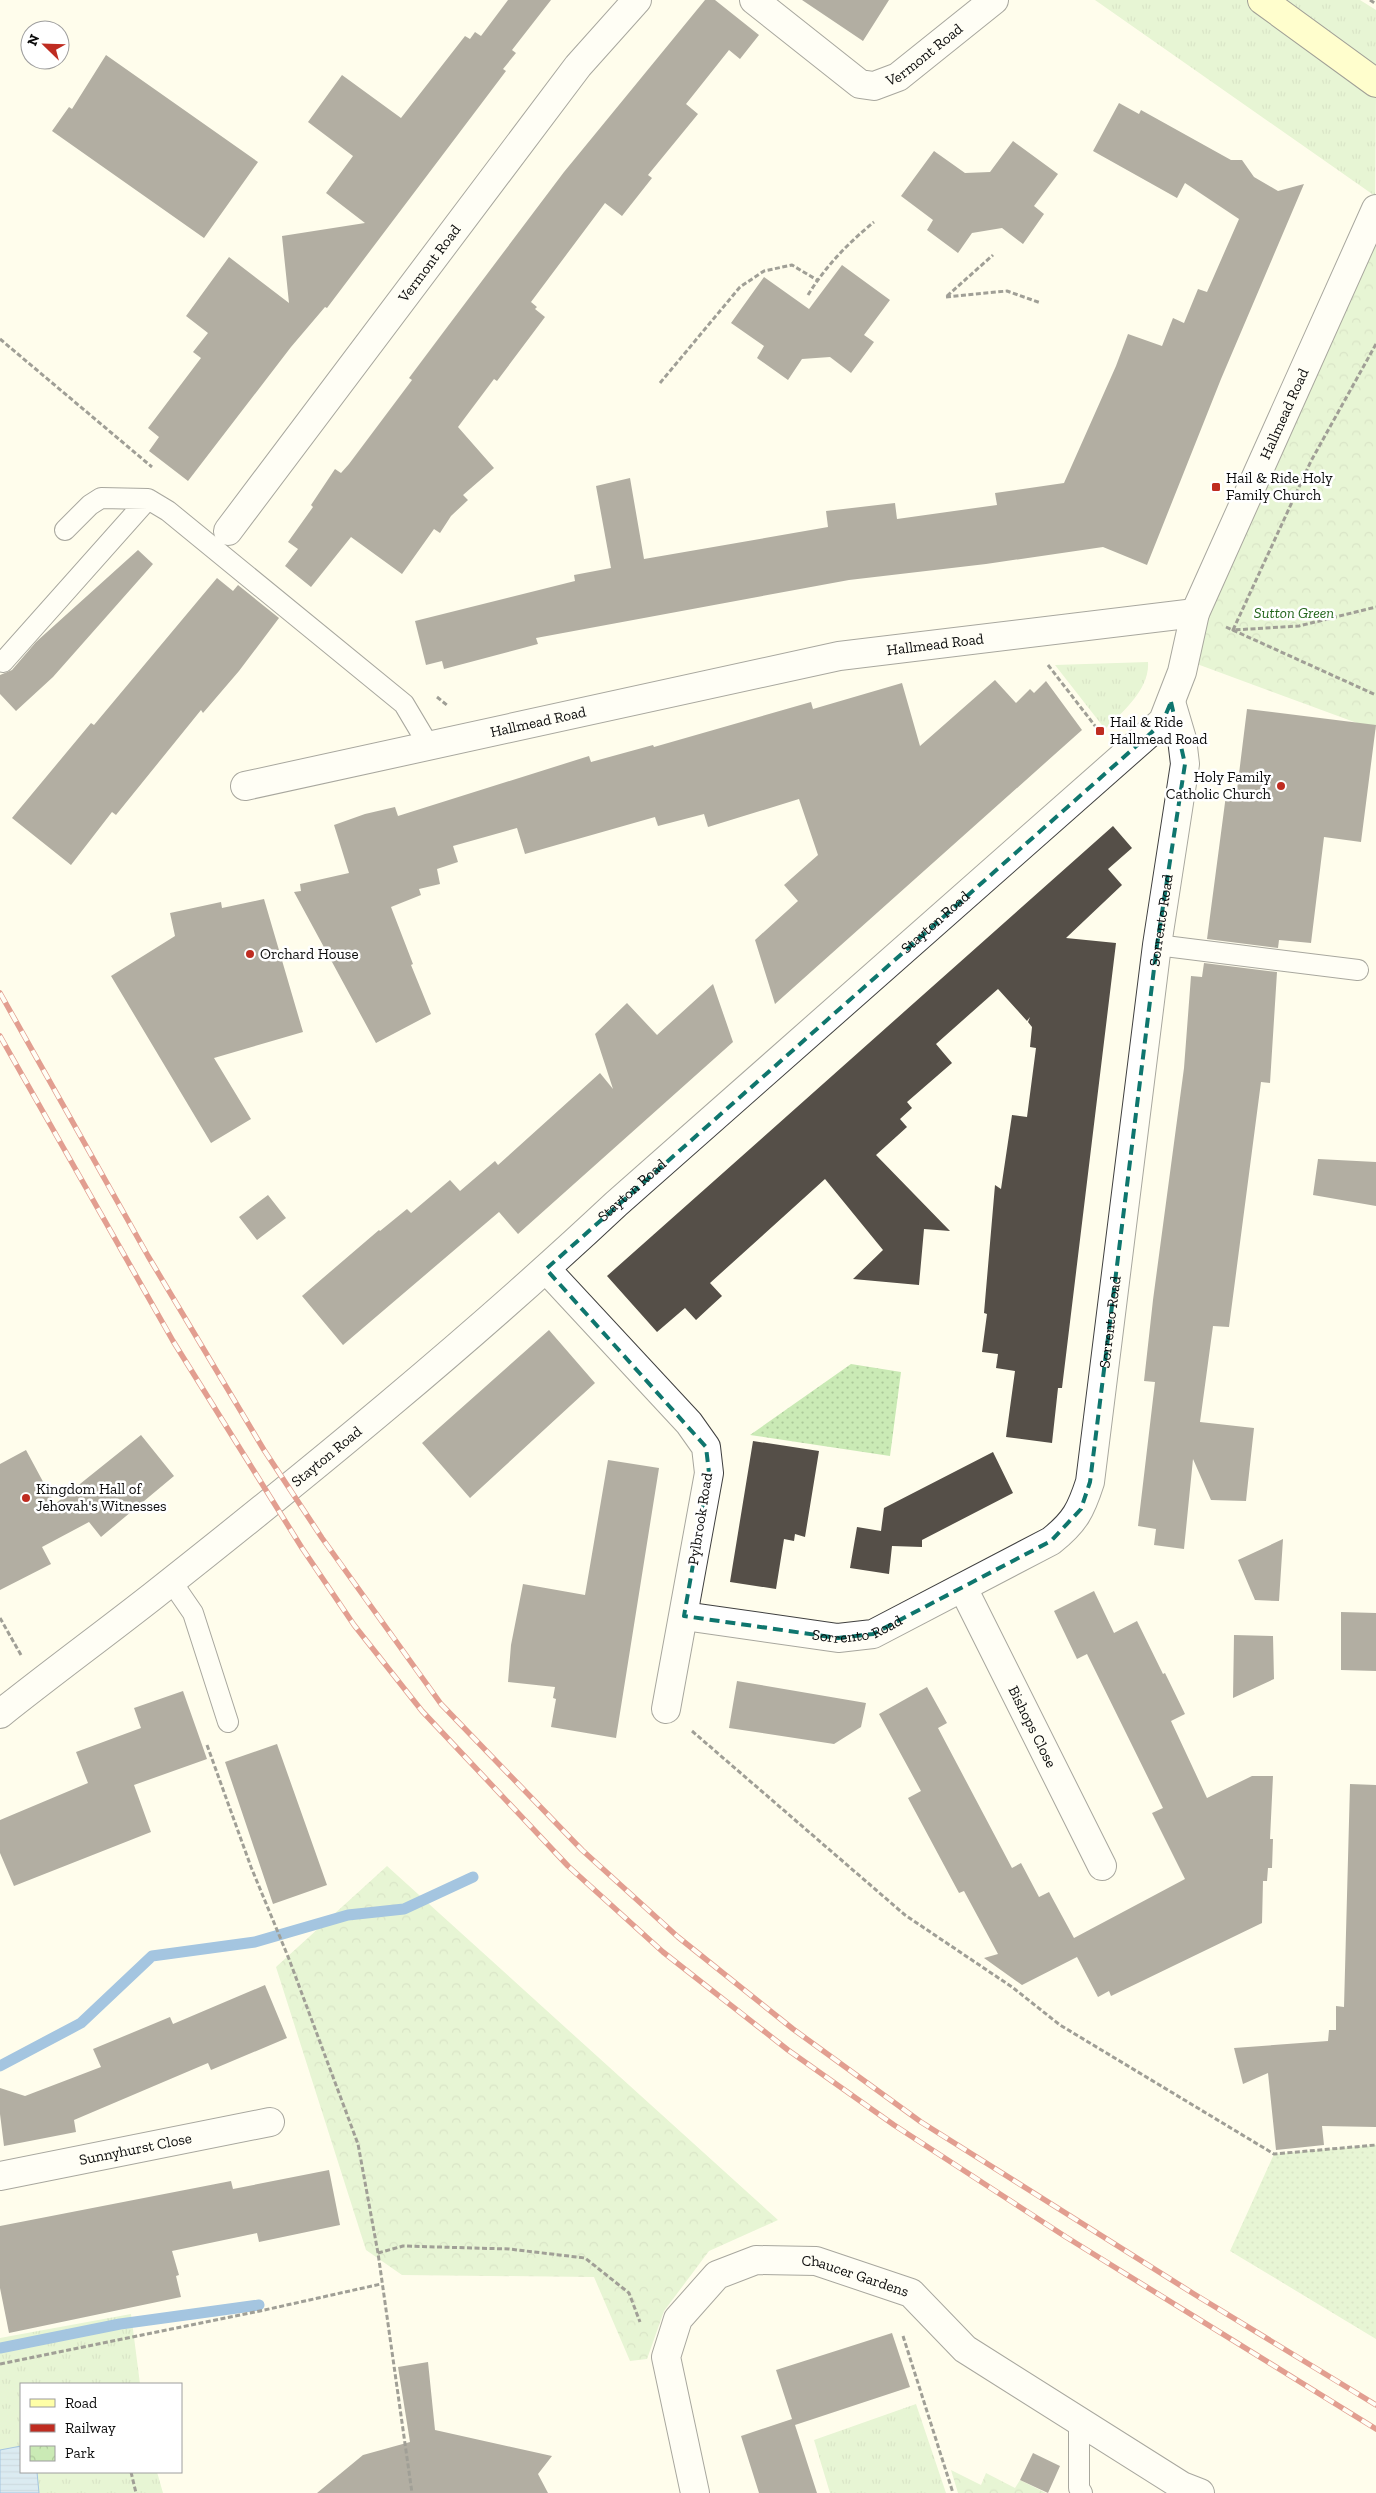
<svg xmlns="http://www.w3.org/2000/svg" width="1376" height="2493" font-family="'Zilla Slab',serif">
  <defs>
    <pattern id="grass-tufts" width="24" height="20" patternUnits="userSpaceOnUse" patternTransform="scale(1.25)"><rect width="24" height="20" fill="#caeab5"/><path d="M3 7l-1-3M5 7V3M7 7l1-3M15 17l-1-3M17 17v-4M19 17l1-3" fill="none" stroke="#acc89a"/></pattern>
    <pattern id="park-crowns" width="20" height="18" patternUnits="userSpaceOnUse" patternTransform="scale(1.25)"><rect width="20" height="18" fill="#caeab5"/><path d="M2 6a3 3 0 1 1 6 0M12 15a3 3 0 1 1 6 0" fill="none" stroke="#acc89a"/></pattern>
    <pattern id="garden-dots" width="8" height="8" patternUnits="userSpaceOnUse" patternTransform="scale(1.25)"><rect width="8" height="8" fill="#caeab5"/><path d="M2 2h.1M6 6h.1" fill="none" stroke="#acc89a" stroke-width="1.8" stroke-linecap="round"/></pattern>
    <pattern id="water-rules" width="6" height="5" patternUnits="userSpaceOnUse" patternTransform="scale(1.25)"><rect width="6" height="5" fill="#afd4f7"/><path d="M0 2.5h6" fill="none" stroke="#95b5d3"/></pattern>
  </defs>
  <rect width="100%" height="100%" fill="#fffdec"/>
  <path fill="url(#grass-tufts)" d="M1095 0H1251L1376 90 1375 196Z
    M1277 0H1360L1376 10V73Z
    M1148 662C1150 689 1123 712 1105 729L1055 665Z
    M131 2314 140 2384H21V2472H157L163 2493H0V2338Z
    M916 2404 946 2493H830L814 2440Z"/>
  <path fill="url(#park-crowns)" d="M1376 232V730L1197 664 1206 609Z
    M387 1866 778 2220 709 2251 664 2311 647 2359 630 2361 594 2277 402 2275 366 2250 276 1967Z
    M951 2470 981 2485 986 2473 1015 2488 1020 2480 1046 2493H958Z"/>
  <path fill="url(#garden-dots)" d="M851 1364 901 1372 890 1456 750 1435Z
    M1376 2145V2339L1230 2251 1274 2154Z"/>
  <path fill="url(#water-rules)" stroke="#3580d0" d="M21 2446V2472H37L39 2493H0V2450Z"/>
  <g fill="none" stroke-linecap="round" stroke-linejoin="round">
    <path stroke="#3580d0" stroke-width="11" d="M0 2066 81 2023 152 1956 255 1942 348 1915 404 1909 473 1877
      M0 2348 120 2324 259 2305"/>
  </g>
  <path fill="#554f48" d="M508 0H551L512 50 516 53 503 69 506 71 327 308 325 307 291 347 188 481 149 451 159 437 148 428 201 358 193 352 208 333 186 316 229 257 289 303 282 236 365 223 326 193 353 156 308 122 342 75 401 118 465 36 470 39 475 32 481 36Z
    M705 0H715L759 35 740 59 729 50 686 104 698 114 648 175 652 178 622 216 605 203 531 302 537 307 535 309 545 317 497 381 494 379 458 427 494 468 463 495 468 500 451 516 440 533 434 529 402 574 351 537 311 587 285 566 298 549 288 542 313 507 311 505 335 469 341 473 349 464 412 380 409 378 448 326 564 172Z
    M802 0H889L863 41Z
    M106 55 258 162 204 238 52 131 69 107 72 109Z
    M1119 103 1139 114 1141 110 1231 160H1242L1254 177 1278 191 1304 184 1221 379 1147 565 1103 547 986 564 849 580 536 638 538 644 444 669 442 661 426 665 415 621 575 581 574 575 611 568 596 486 630 478 644 559 828 527 826 511 895 503 897 519 997 505 995 493 1064 483 1116 366 1128 334 1162 346 1173 318 1184 323 1198 289 1207 292 1239 219 1185 183 1177 198 1093 151Z
    M1013 141 1058 174 1034 206 1044 214 1023 244 1002 228 972 233 958 253 927 230 933 220 901 196 934 151 965 173 990 172Z
    M842 265 890 300 864 335 874 342 851 373 830 357 802 359 788 380 757 358 764 346 731 323 764 277 809 309Z
    M138 550 153 564 53 677 16 711 0 694V675L12 670 36 642Z
    M217 578 233 591 238 585 279 618 239 671 203 713 201 710 116 815 112 812 71 865 12 818 91 723 94 725Z
    M995 680 1016 703 1030 689 1034 693 1046 681 1082 730 775 1004 755 940 798 901 784 885 818 855 799 799 708 827 704 814 658 826 655 817 525 854 517 828 453 846 458 862 437 869 440 884 419 889 421 895 391 907 413 964 411 965 431 1014 376 1043 294 892 301 891 300 884 349 873 334 825 365 814 395 807 398 816 589 756 591 762 653 745 654 747 811 702 813 709 902 683 920 746Z
    M1247 709 1376 725 1361 842 1324 837 1311 943 1279 940 1278 948 1207 939 1226 795 1236 798Z
    M1113 826 1132 848 1108 869 1122 885 1066 938 1116 943 1062 1388H1058L1052 1443 1006 1437 1015 1371 996 1368 998 1354 982 1352 987 1314 984 1313 995 1185 1001 1189 1012 1115 1027 1117 1036 1048 1030 1047 1032 1027 1028 1022 1030 1017 1027 1021 998 989 936 1044 952 1063 907 1102 912 1108 900 1119 907 1127 876 1155 950 1231 924 1229 919 1285 853 1279 883 1250 825 1179 710 1283 722 1296 710 1307 696 1320 685 1308 657 1332 607 1276Z
    M264 899 303 1032 214 1058 251 1119 211 1143 111 976 175 936 170 913 221 902 222 908Z
    M1204 963 1277 972 1270 1083 1261 1082 1229 1327 1213 1326 1200 1422 1254 1428 1246 1501 1211 1500 1193 1459 1184 1549 1154 1545 1156 1529 1138 1526 1155 1382 1144 1381 1153 1300 1184 1068 1191 976 1202 977Z
    M713 984 733 1042 518 1234 499 1212 343 1345 302 1296 379 1230 380 1231 407 1209 411 1213 450 1180 460 1191 495 1161 498 1165 600 1073 613 1089 595 1034 627 1003 657 1035Z
    M1318 1159 1376 1162V1206L1313 1195Z
    M268 1195 286 1218 257 1240 239 1217Z
    M549 1330 595 1383 470 1498 422 1443Z
    M141 1435 174 1476 101 1537 89 1522 42 1547 51 1564 0 1590V1464L26 1450 55 1504Z
    M753 1441 819 1451 805 1537 795 1534 794 1541 784 1539 776 1589 730 1582Z
    M993 1452 1013 1493 922 1540V1547L892 1546 889 1574 850 1568 857 1527 881 1531 884 1508Z
    M608 1460 659 1468 616 1738 551 1727 556 1699 553 1698 555 1687 508 1682 511 1645 523 1584 585 1595Z
    M1283 1539 1279 1601 1255 1600 1238 1560Z
    M1094 1591 1114 1633 1137 1621 1163 1674 1165 1673 1185 1714 1171 1721 1207 1798 1252 1776H1273L1270 1839H1273L1272 1868H1268L1267 1881H1263L1262 1923 1111 1996 1109 1991 1098 1997 1077 1957 1022 1985 984 1958 998 1954 964 1891 959 1893 908 1798 921 1791 879 1714 927 1687 947 1723 938 1728 1012 1868 1021 1863 1039 1897 1049 1892 1074 1938 1185 1879 1152 1813 1163 1808 1087 1654 1077 1659 1054 1611Z
    M1341 1612 1376 1613V1671L1341 1670Z
    M1234 1635 1273 1636 1274 1679 1233 1698Z
    M737 1681 866 1703 861 1727 834 1744 729 1728Z
    M183 1691 207 1759 134 1785 151 1832 14 1886 0 1853V1820L88 1783 76 1752 141 1728 134 1708Z
    M277 1744 327 1885 273 1904 225 1762Z
    M1350 1784 1376 1785V2127L1322 2126 1324 2145 1276 2150 1268 2073 1243 2084 1234 2048 1328 2041 1329 2030H1336V2006L1344 2007Z
    M265 1985 287 2038 211 2070 208 2063 74 2120 76 2132 4 2146 0 2114V2088L25 2096 101 2067 93 2049 170 2017 173 2024Z
    M329 2170 340 2225 259 2242 257 2233 172 2251 179 2275 176 2276 181 2297 9 2333 0 2288V2226L231 2181 233 2189Z
    M892 2333 910 2387 795 2425 817 2493H759L741 2436 792 2419 776 2370Z
    M428 2362 435 2430 552 2456 538 2474 548 2493H317L363 2455 410 2442 398 2367Z
    M1033 2453 1060 2466 1048 2493 1020 2480Z"/>
  <g fill="none" stroke-linecap="round" stroke-linejoin="round">
    <g stroke="#3f3f3f" stroke-width="22">
      <path id="lane" d="M65 530 90 505 101 498 148 499 168 511 404 704 429 746
        M3 662 148 499
        M1157 945 1358 970
        M171 1581 193 1613 228 1722
        M1079 2421V2488L1082 2493"/>
    </g>
    <g stroke="#3f3f3f" stroke-width="30">
      <g id="street">
        <path id="s1" d="M754 0 860 84 874 86 898 77 994 0"/>
        <path id="s2" d="M228 531 578 66 637 0"/>
        <path id="s3" d="M245 786 839 656 1195 613"/>
        <path d="M546 1269 689 1423 706 1447 709 1473 666 1709"/>
        <path id="s4" d="M963 1588 1102 1866"/>
        <path id="s5" d="M684 1616 838 1638 873 1634 1051 1541C1075 1522 1081 1510 1090 1482L1157 945 1185 764 1182 739 1171 702"/>
        <path id="s6" d="M0 1714C50 1674 102 1636 153 1596 310 1472 470 1341 616 1204L1163 721 1182 672 1195 613 1376 209"/>
        <path id="s7" d="M0 2176 270 2122"/>
        <path id="s8" d="M695 2493 666 2357 678 2319 717 2275 756 2260 816 2261 911 2293 965 2349 1182 2486 1200 2493"/>
      </g>
    </g>
    <g stroke="#2e2e2e" stroke-width="30">
      <path id="secondary" d="M1262 0 1376 83"/>
    </g>
    <path stroke="#2e2e2e" stroke-width="3" stroke-dasharray="5 2.5" stroke-linecap="butt" d="M1370 0 1376 4
      M808 295C825 267 848 243 874 222
      M947 296 993 255
      M946 297 1007 291 1041 303
      M0 339 152 467
      M1376 344 1311 461 1233 630 1299 626 1376 607
      M660 383 740 287 764 271 792 265 817 280
      M1226 627 1376 695
      M1048 665 1099 731
      M437 697 448 706
      M0 1618 21 1655
      M692 1731 905 1915 1012 1987 1060 2025 1274 2154 1376 2145
      M207 1745 251 1867 289 1959 358 2144 378 2253 412 2493
      M378 2253 403 2246 509 2249 585 2258 629 2293 640 2322
      M903 2336 953 2493
      M0 2364 260 2311 381 2284
      M131 2472 136 2493"/>
    <use href="#lane" stroke="#fff" stroke-width="20"/>
    <use href="#street" stroke="#fff" stroke-width="28"/>
    <use href="#secondary" stroke="#ffffa7" stroke-width="28"/>
    <g stroke="#bf2c21" stroke-width="5.5">
      <path id="rail" d="M0 993 148 1256 264 1450 322 1538 441 1704 582 1850 678 1937 793 2029 921 2122 1194 2294 1376 2405
        M0 1036 173 1341 302 1548 354 1625 422 1711 568 1866 663 1952 788 2050 894 2125 1066 2237 1376 2429"/>
    </g>
    <use href="#rail" stroke="#fff" stroke-width="4" stroke-dasharray="11" stroke-linecap="butt"/>
  </g>
  <path d="M0 0H1376V2493H0ZM1171 702 1185 764 1157 945 1090 1482 1081 1509 1051 1541 873 1634 838 1638 684 1616 709 1473 706 1447 546 1269 1151 733 1163 721Z" fill="#fffdec" fill-opacity=".55" fill-rule="evenodd"/>
  <path fill="none" stroke="#0f766e" stroke-width="4" stroke-dasharray="10 6" stroke-linejoin="round" d="M1171 702 1185 764 1157 945 1090 1482 1081 1509 1051 1541 873 1634 838 1638 684 1616 709 1473 706 1447 546 1269 1151 733 1163 721Z"/>
  <g fill="#bf2c21" stroke="#fff" stroke-width="2">
    <rect x="1211" y="482" width="10" height="10" rx="2.5"/>
    <rect x="1095" y="726" width="10" height="10" rx="2.5"/>
    <circle cx="1281" cy="786" r="5"/>
    <circle cx="250" cy="954" r="5"/>
    <circle cx="26" cy="1498" r="5"/>
  </g>
  <g text-anchor="middle" dominant-baseline="central" stroke-width="5" stroke-linejoin="round" paint-order="stroke">
    <g font-size="15" fill="#0c0c0c" stroke="#fff">
      <text stroke="none"><textPath href="#s1" startOffset="209">Vermont Road</textPath></text>
      <text stroke="none"><textPath href="#s2" startOffset="335">Vermont Road</textPath></text>
      <text stroke="none"><textPath href="#s6" startOffset="1861">Hallmead Road</textPath></text>
      <text stroke="none"><textPath href="#s3" startOffset="705">Hallmead Road</textPath></text>
      <text stroke="none"><textPath href="#s3" startOffset="300">Hallmead Road</textPath></text>
      <text stroke="none"><textPath href="#s5" startOffset="1030">Sorrento Road</textPath></text>
      <text stroke="none"><textPath href="#s6" startOffset="1226">Stayton Road</textPath></text>
      <text stroke="none"><textPath href="#s6" startOffset="821">Stayton Road</textPath></text>
      <text stroke="none"><textPath href="#s5" startOffset="625">Sorrento Road</textPath></text>
      <text stroke="none"><textPath href="#s6" startOffset="416">Stayton Road</textPath></text>
      <text transform="translate(700 1519) rotate(-81)">Pylbrook Road</text>
      <text stroke="none"><textPath href="#s5" startOffset="176">Sorrento Road</textPath></text>
      <text stroke="none"><textPath href="#s4" startOffset="155">Bishops Close</textPath></text>
      <text stroke="none"><textPath href="#s7" startOffset="138">Sunnyhurst Close</textPath></text>
      <text stroke="none"><textPath href="#s8" startOffset="381">Chaucer Gardens</textPath></text>
    </g>
    <g font-size="15" fill="#0c0c0c" stroke="#fff" text-anchor="start">
      <text x="1226" y="478">Hail &amp; Ride Holy<tspan x="1226" dy="17">Family Church</tspan></text>
      <text x="1110" y="722">Hail &amp; Ride<tspan x="1110" dy="17">Hallmead Road</tspan></text>
      <text x="1271" y="777" text-anchor="end">Holy Family<tspan x="1271" dy="17">Catholic Church</tspan></text>
      <text x="260" y="954">Orchard House</text>
      <text x="36" y="1489">Kingdom Hall of<tspan x="36" dy="17">Jehovah's Witnesses</tspan></text>
    </g>
    <g font-size="15" font-style="italic" fill="#22651b" stroke="#fff">
      <text x="1294" y="613">Sutton Green</text>
    </g>
  </g>
  <rect x="20" y="2383" width="162" height="90" fill="#ffffff" stroke="#9e9e9e"/>
  <rect x="30" y="2399" width="25" height="8" fill="#ffffa7" stroke="#9e9e9e"/>
  <text x="65" y="2408" font-size="15" fill="#0c0c0c">Road</text>
  <rect x="30" y="2424" width="25" height="8" fill="#bf2c21" stroke="#9e9e9e"/>
  <text x="65" y="2433" font-size="15" fill="#0c0c0c">Railway</text>
  <rect x="30" y="2446" width="25" height="15" fill="url(#park-crowns)" stroke="#9e9e9e"/>
  <text x="65" y="2458" font-size="15" fill="#0c0c0c">Park</text>
  <g transform="translate(45 45) rotate(293)"><circle r="24" fill="#ffffff" stroke="#9e9e9e"/>
  <path d="M0-4L9 19L0 12L-9 19Z" fill="#bf2c21"/>
  <text y="-8" font-size="14" font-weight="bold" text-anchor="middle" fill="#0c0c0c">N</text>
  </g>
</svg>
